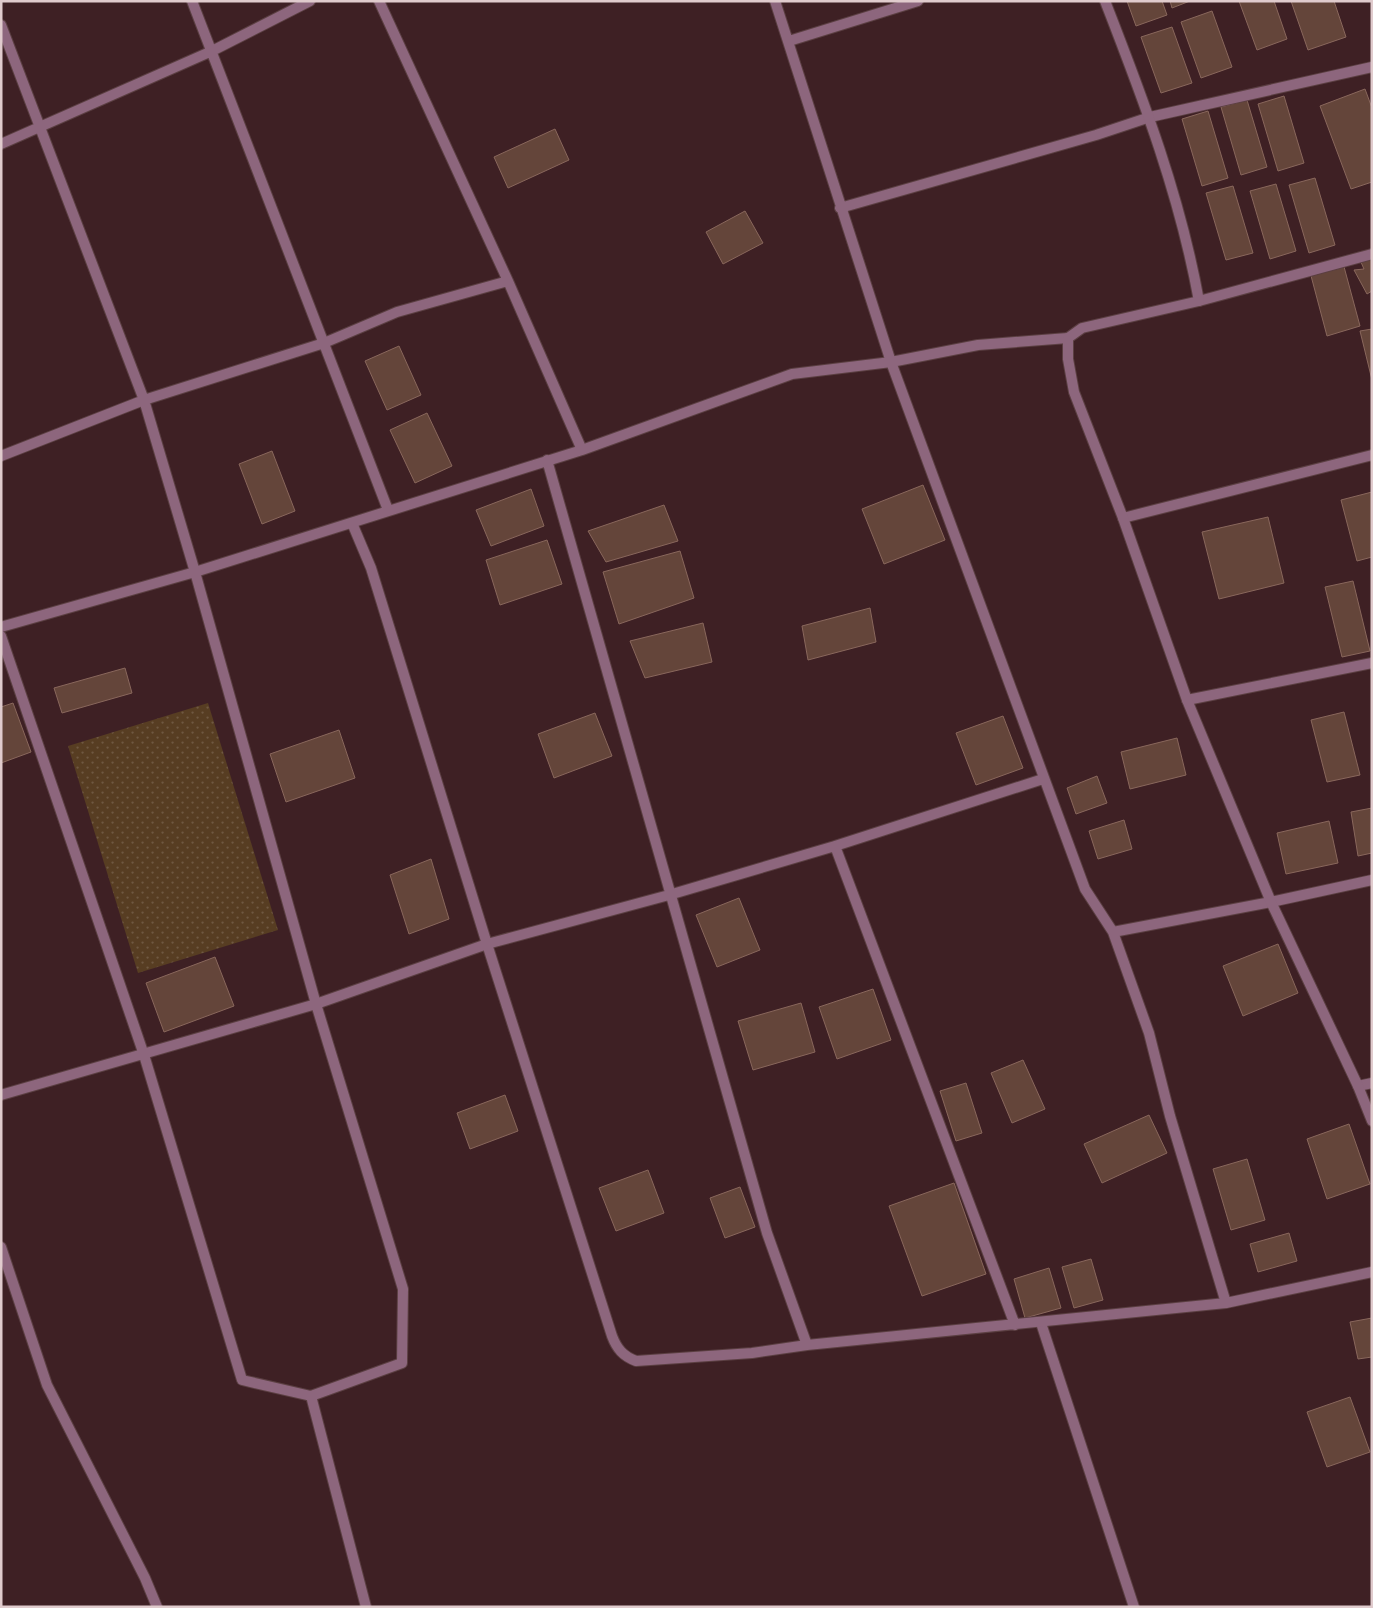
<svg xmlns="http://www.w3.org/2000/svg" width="1373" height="1608" font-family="'Roboto Condensed',sans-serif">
  <defs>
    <pattern id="grass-dots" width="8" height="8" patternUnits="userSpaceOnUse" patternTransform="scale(1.25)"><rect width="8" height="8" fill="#573d22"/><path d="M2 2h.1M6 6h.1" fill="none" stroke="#6f5841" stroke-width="1.8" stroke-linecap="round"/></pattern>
  </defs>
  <rect width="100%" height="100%" fill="#3e2024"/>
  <path fill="url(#grass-dots)" d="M208 703 278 930 138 973 68 746Z"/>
  <path fill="#64453a" stroke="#89675c" d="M1127 1H1162L1167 15 1136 26Z
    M1170 1H1190L1172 8Z
    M1239 1H1274L1287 39 1257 50Z
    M1291 1H1334L1346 37 1308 50Z
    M1212 11 1232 67 1201 78 1181 22Z
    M1172 27 1192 83 1161 93 1141 37Z
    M1365 89 1372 108V182L1351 189 1320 106Z
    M1284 96 1304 163 1278 171 1258 104Z
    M1247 100 1267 167 1241 175 1221 107Z
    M1208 111 1228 178 1202 186 1182 119Z
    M555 129 569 160 508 188 494 157Z
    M1315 178 1335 245 1309 253 1289 185Z
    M1276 184 1296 251 1270 259 1250 191Z
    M1233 186 1253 253 1226 260 1206 193Z
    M745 211 763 243 723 264 706 232Z
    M1372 257V291L1367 294 1354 270 1364 269 1360 260Z
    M1343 263 1360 326 1327 336 1310 272Z
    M1372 329V380L1360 331Z
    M399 346 421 395 387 410 365 361Z
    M427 413 452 466 415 483 390 430Z
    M272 451 295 511 262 524 239 464Z
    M923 485 945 540 884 564 862 509Z
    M531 489 544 526 491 546 476 510Z
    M1372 492V557L1357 561 1341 500Z
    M664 505 678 541 606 562 588 531Z
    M1268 517 1284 583 1219 599 1202 532Z
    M547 540 562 584 500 605 486 560Z
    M680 551 694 598 619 624 603 572Z
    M1353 581 1370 651 1342 657 1325 587Z
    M870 608 876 642 808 660 802 626Z
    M703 623 712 662 645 678 630 641Z
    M125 668 132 693 62 713 54 688Z
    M13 703 31 752 1 763V707Z
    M1344 712 1360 775 1327 782 1311 720Z
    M595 713 612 756 554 778 538 734Z
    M1003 716 1023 768 976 785 956 733Z
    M339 730 355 778 286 802 270 754Z
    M1177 738 1186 775 1130 789 1121 752Z
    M1097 776 1107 803 1076 814 1067 788Z
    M1372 808V853L1358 856 1351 812Z
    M1124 820 1132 849 1098 859 1089 831Z
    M1329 821 1338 863 1286 874 1277 833Z
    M431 859 449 919 409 934 390 875Z
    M739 898 760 950 717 967 696 915Z
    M1278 944 1298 993 1243 1016 1223 966Z
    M215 957 234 1006 164 1032 146 983Z
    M873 989 891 1040 837 1059 819 1007Z
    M801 1003 815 1052 753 1070 738 1021Z
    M1023 1060 1045 1109 1012 1123 991 1073Z
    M966 1083 982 1133 956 1141 940 1091Z
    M505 1095 518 1131 470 1149 457 1113Z
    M1149 1115 1167 1153 1102 1183 1084 1144Z
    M1349 1124 1370 1184 1327 1199 1307 1139Z
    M1247 1159 1265 1220 1231 1230 1213 1169Z
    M648 1170 664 1213 616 1231 599 1188Z
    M954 1183 986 1274 922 1296 889 1206Z
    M740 1187 755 1227 725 1238 710 1198Z
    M1289 1233 1297 1261 1258 1272 1250 1244Z
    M1091 1259 1103 1300 1074 1308 1062 1267Z
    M1049 1268 1061 1308 1025 1318 1014 1279Z
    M1372 1318V1357L1358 1359 1350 1322Z
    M1350 1397 1370 1452 1327 1467 1307 1412Z"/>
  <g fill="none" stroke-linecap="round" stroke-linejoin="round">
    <g stroke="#5b3f42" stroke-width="12">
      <path id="service" d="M1041 1323 1134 1607"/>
    </g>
    <g stroke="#5b3f42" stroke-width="12">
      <path id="minor" d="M192 1 388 510
        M379 1 508 281 582 450
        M775 1 891 362 978 345 1068 338
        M1 25 144 400 195 572 582 450 792 374 891 362 1085 889 1113 932 1271 902 1372 880
        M789 41 918 1
        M1 144 212 51 310 1
        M840 208 1096 135 1150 117 1372 67
        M1199 301 1372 254
        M1 456 144 400 324 343 397 312 508 281
        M547 460 767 1233 807 1345
        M1123 518 1372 455
        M352 523 371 568 487 944 612 1336C617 1349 623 1356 636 1361L752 1353 807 1345 1226 1303 1372 1272
        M1 627 195 572 316 1004 403 1289 402 1363 311 1396 242 1380 144 1055 1 636
        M1187 700 1372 663
        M835 846 1015 1325
        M1113 932 1149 1033 1170 1116 1226 1303
        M1358 1086 1372 1083
        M1 1095 316 1004 487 944 669 895 835 846 1043 779
        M1 1247 47 1385 145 1578 157 1607
        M311 1396 366 1607"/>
    </g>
    <g stroke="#5b3f42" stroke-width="12">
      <path id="tertiary" d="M1105 1C1144 101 1180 196 1199 301L1082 328 1068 338V359L1074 392 1123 518 1187 700 1271 902 1358 1086 1372 1121"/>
    </g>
    <use href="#service" stroke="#8d667d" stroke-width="10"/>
    <use href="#minor" stroke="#8d667d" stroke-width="10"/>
    <use href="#tertiary" stroke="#8d667d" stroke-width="10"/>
  </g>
  <rect width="1373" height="1608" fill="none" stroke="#e0cbcd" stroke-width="5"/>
</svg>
